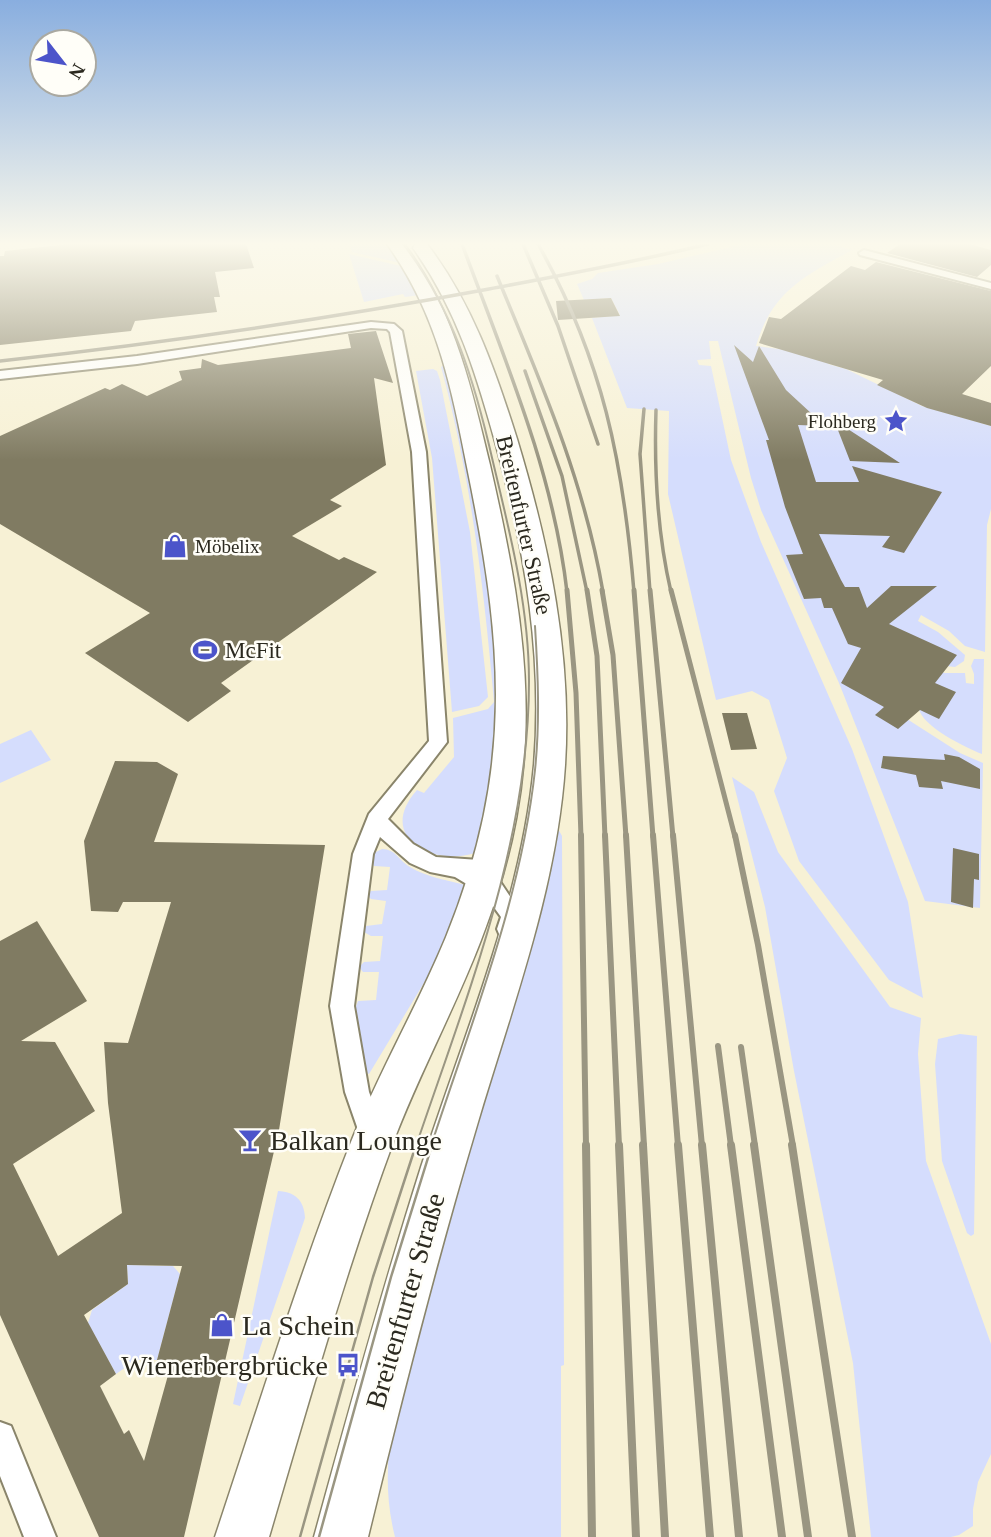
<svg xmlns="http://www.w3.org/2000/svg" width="991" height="1537" font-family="Georgia,serif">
  <rect width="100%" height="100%" fill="#f7f1d5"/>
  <path fill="#d5ddfd" d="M349 244H389L405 264 352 252Z
    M744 244H833L852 250C805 276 772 291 756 346L836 357 828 364 846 369 922 406 991 426V509L987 525 985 652 965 646 949 631 921 615 918 621 938 632 965 655 964 661 955 667 937 665 944 673H965L966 683 974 684V674L971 666 974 659H984L982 754C966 748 922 726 919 709L907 719 960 753 983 763 980 908 925 901 839 683 761 510 751 478 718 341H709L711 359 697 360 699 365 711 366 731 460 761 542 852 749 908 902 923 998 889 980 799 861 774 791 787 758 769 700 752 691 716 700 668 494 669 411 627 408 592 318 620 315 611 298 584 300 577 284 592 279 598 273 658 264Z
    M349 254 401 266 420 295 405 297 403 294 364 302Z
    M448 363 496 581V783L475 853C431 867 376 836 417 790L424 793 454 757 453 718 488 709 494 702C484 589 471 477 441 367Z
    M433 369 437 371 440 380 470 532 488 697 479 706 452 712 432 458 416 371Z
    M31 730 51 760 0 783V744Z
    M732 777 754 792 778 852 890 1007 921 1018 918 1054 926 1161 991 1344V1454L978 1482 973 1509V1526L959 1535 951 1537H871L853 1363 794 1071 765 907Z
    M556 825 562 836 564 1365 561 1366V1537H395C384 1494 387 1454 394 1411Z
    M382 849C396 849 399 861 410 867 426 877 447 880 465 885L445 948 369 1074 364 1072 355 1009 358 1001 376 1000 379 972H363L359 967 364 962 380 961 383 936H371L364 932 366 926 382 924 386 901 371 899 367 895 371 891 387 890 390 867 374 866 372 862 374 853Z
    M960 1034 977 1036 974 1234 971 1236 967 1233 942 1161 935 1064 938 1039Z
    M278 1191C295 1192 304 1200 305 1218L240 1406 233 1404Z
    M127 1265 173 1266 180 1274 157 1360H136L116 1374 88 1323 92 1310 128 1284Z"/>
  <path fill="#807b62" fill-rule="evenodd" d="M71 244H246L254 268 215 272 220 297H214L217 312 135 321 131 331 0 345V256H4L5 251Z
    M900 244H969L991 250V265L977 277 887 253Z
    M876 262 991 291V366L962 394 991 403V426L927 408 877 385 883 380 759 343 769 317 781 319 851 266 865 270Z
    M611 298 620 316 558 320 556 301Z
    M376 331 393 383 374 378 386 465 330 500 342 506 292 536 339 560 344 557 377 572 221 683 231 691 188 722 85 653 150 613 0 524V436L105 388 110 390 122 384 147 396 182 380 179 371 201 368 202 359 218 365 351 348 348 334Z
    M734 345 753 362 759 346 786 390 825 426 798 425 816 482H859L852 466 942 492 904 553 882 547 890 536 819 534 841 580 845 587H859L867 608 891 586H937L889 624 957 655 935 683 956 692 939 719 920 710 898 729 875 715 884 707 841 683 861 648 848 644 832 608H824L821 598 804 599 786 555 803 554 785 507 766 440H769Z
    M834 420 900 463 850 461Z
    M722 713H747L757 749 731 750Z
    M944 754 959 757 980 769V789L941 781 943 789 919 787 916 775 881 768 883 756 945 760Z
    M115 761 157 762 178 774 154 842 325 845 279 1130 184 1537H99L0 1315V941L37 921 87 1001 21 1041 55 1042 95 1111 13 1164 58 1256 122 1213 108 1103 104 1042 128 1043 171 902H123L118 912 91 911 84 841ZM127 1265 182 1266 157 1360 172 1361 144 1461 129 1430 124 1434 100 1386 116 1374 84 1315 128 1284Z
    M953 848 979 854V880L974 879 973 908 951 902Z"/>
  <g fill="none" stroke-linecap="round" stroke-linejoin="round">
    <g stroke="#8a856b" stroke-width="4">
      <path id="minor" d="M864 250 991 283V289L860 255 859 253Z
        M371 322 394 324 402 331 426 452 447 742 388 819 413 844 436 857 479 860 482 866 480 871 501 883 523 916 516 936 508 938 500 936 497 929 501 917 485 895 455 877 430 872 410 863 380 837 373 854 354 1006 369 1092 385 1135 381 1144 372 1147 363 1144 345 1092 330 1006 353 854 369 814 429 741 412 452 390 332 387 329 371 328 137 364 0 379V371L137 356Z
        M0 1422 11 1426 56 1537H24L0 1476Z"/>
    </g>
    <g stroke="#8a856b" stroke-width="3">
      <path id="primary" d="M387 244H404C454 310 471 386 490 465 530 640 548 767 481 940 455 1008 420 1072 394 1140 346 1270 308 1404 269 1537H215C259 1405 300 1272 351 1142 379 1072 417 1007 446 937 515 767 503 643 467 467 451 385 437 314 387 244Z
        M415 244H427C472 303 495 369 517 439 549 545 572 654 565 765 557 891 510 1012 475 1132 435 1266 401 1401 368 1537H314C348 1413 382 1290 421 1167 463 1036 521 904 534 765 543 657 525 550 496 445 476 373 457 310 413 248Z"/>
    </g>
    <use href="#minor" fill="#fff" fill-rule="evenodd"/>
    <use href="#primary" fill="#fff" fill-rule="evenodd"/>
    <path stroke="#9a9682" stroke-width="2" d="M403 244C453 308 475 383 493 462 510 533 529 607 529 681 529 843 467 995 416 1146
      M431 1146C471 1023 521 900 535 770 540 722 538 674 535 626"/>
    <path stroke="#9a9682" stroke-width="2.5" d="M300 1537 373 1277 416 1145
      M319 1537 391 1277 432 1145"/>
    <path stroke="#9a9682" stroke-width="3.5" d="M462 244C504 358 553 470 567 592
      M523 244 558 326 598 444
      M538 244C603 360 623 461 634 592
      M497 276C540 380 584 480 603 592
      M0 361C164 343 327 319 489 289 562 275 636 262 708 244
      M525 371 562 476 587 592
      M644 409 640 454 650 592
      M656 410C654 472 657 532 671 592"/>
    <path stroke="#9a9682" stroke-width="5" d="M567 590 576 693 581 837
      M587 590 597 656 605 837
      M602 590 613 655 626 837
      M634 590 653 837
      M650 590 673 837
      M671 590 735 837"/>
    <path stroke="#9a9682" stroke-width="6" d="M581 835 586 1146
      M605 835 619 1146
      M626 835 644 1146
      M653 835 678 1146
      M673 835 702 1146
      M735 835 758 945 793 1146
      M718 1046 731 1146
      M741 1047 755 1146"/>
    <path stroke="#9a9682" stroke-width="8" d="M586 1145 592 1537
      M619 1145 636 1537
      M643 1145 665 1537
      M678 1145 710 1537
      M702 1145 739 1537
      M731 1145 782 1537
      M754 1145 808 1537
      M792 1145 852 1537"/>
  </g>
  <linearGradient id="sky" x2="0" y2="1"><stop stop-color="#89aedf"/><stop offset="0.53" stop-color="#fbf9ec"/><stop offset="1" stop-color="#fbf9ec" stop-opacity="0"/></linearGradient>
  <rect width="991" height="460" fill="url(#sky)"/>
  <defs>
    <g id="sight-bare" transform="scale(1.89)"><path d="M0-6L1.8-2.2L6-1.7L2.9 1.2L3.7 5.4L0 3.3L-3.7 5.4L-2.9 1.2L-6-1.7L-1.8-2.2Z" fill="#4c54ca" stroke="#fffef8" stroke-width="2.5" paint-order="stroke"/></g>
    <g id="shop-bare" transform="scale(1.89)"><path d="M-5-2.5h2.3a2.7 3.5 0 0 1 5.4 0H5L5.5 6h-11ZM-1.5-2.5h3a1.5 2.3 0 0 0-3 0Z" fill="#4c54ca" stroke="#fffef8" stroke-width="2.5" paint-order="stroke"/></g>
    <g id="stadium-bare" transform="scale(1.89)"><path d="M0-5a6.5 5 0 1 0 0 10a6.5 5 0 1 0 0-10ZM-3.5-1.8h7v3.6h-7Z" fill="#4c54ca" stroke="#fffef8" stroke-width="2.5" paint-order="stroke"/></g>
    <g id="bar-bare" transform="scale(1.89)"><path d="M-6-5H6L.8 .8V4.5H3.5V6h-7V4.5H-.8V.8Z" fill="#4c54ca" stroke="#fffef8" stroke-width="2.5" paint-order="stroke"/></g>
    <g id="bus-bare" transform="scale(1.89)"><path d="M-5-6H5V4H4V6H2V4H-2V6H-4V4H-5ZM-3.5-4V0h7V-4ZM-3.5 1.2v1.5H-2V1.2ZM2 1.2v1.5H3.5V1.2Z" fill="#4c54ca" stroke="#fffef8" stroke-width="2.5" paint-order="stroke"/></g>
  </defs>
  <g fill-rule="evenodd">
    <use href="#sight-bare" x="896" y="421"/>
    <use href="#shop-bare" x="175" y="546"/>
    <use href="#stadium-bare" x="205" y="650"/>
    <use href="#bar-bare" x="250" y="1140"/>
    <use href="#shop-bare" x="222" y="1325"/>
    <use href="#bus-bare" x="348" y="1365"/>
  </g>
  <g text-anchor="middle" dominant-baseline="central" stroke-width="5" stroke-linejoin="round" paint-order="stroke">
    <g font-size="19" fill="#2b291f" stroke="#fffef8" text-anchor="end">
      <text x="876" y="421">Flohberg</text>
      <text x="195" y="546" text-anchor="start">Möbelix</text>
    </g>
    <g font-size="23" fill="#2b291f" stroke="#fffef8">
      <text transform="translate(524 525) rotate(77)">Breitenfurter Straße</text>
    </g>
    <g font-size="23" fill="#2b291f" stroke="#fffef8" text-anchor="start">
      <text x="225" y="650">McFit</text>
    </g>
    <g font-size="28" fill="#2b291f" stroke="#fffef8" text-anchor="start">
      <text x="270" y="1140">Balkan Lounge</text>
      <text x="242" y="1325">La Schein</text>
      <text x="328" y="1365" text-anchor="end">Wienerbergbrücke</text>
    </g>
    <g font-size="28" fill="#2b291f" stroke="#fffef8">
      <text transform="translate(405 1301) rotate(-74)">Breitenfurter Straße</text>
    </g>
  </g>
  <g transform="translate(63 63) rotate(121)"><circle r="33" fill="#fffef8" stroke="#aaa9a1" stroke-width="2"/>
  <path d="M0-5L12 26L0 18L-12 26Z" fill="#4c54ca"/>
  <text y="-10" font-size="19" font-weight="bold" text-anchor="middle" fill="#2b291f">N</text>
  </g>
</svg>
